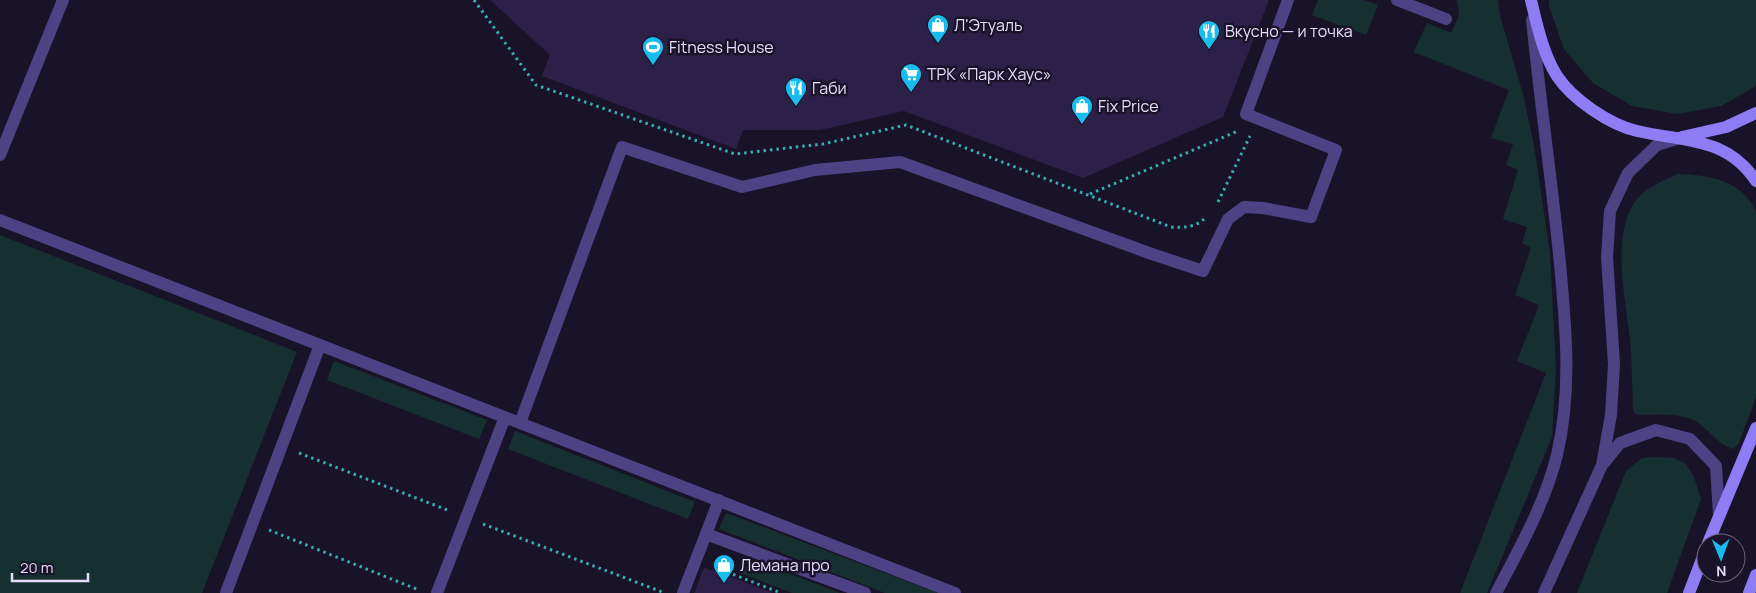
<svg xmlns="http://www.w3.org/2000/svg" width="1756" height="593" font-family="Manrope,sans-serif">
  <rect width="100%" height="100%" fill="#191329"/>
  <path fill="#163032" d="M1318 0H1364L1378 5 1366 35 1312 15Z
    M1457 0H1498L1500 16 1523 94 1534 146 1550 253 1556 369 1552 437 1487 593H1460L1546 373 1517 361 1539 305 1515 295 1531 248 1522 243 1527 227 1503 219 1518 170 1506 165 1513 144 1491 138 1509 90 1414 52 1427 23 1451 33 1459 15Z
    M1549 0H1756V86L1721 106 1677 114 1632 106 1593 83 1564 49 1549 6Z
    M1678 174C1708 175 1742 180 1756 211V397L1739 443 1734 449C1716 445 1706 423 1688 418 1674 413 1654 415 1640 415L1635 414 1633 409C1632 386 1632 363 1630 340 1626 301 1611 239 1634 203 1643 189 1662 181 1678 174Z
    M0 235 297 352 202 593H0Z
    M334 361 487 420 479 439 327 380Z
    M515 431 695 502 688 519 508 449Z
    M1657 457 1674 458 1686 464 1694 477 1701 499 1667 593H1577L1626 471 1642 458Z
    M726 513 938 593H885L719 529Z
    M746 557 840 593H792L740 573Z"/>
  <path fill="#2d2048" d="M490 0H1269L1223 117 1083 178 904 111 820 130H743L736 149 542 76 550 55Z
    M704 568 726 575 773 593H694Z"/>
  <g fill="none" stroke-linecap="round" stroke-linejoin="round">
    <path stroke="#3babb3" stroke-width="3" stroke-dasharray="2.5 4" stroke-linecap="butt" d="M474 0 536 85 735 154 823 144 906 125 1171 227C1185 228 1197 227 1206 217
      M1090 194 1238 131
      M1218 202 1250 136
      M299 453 450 511
      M483 524 665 593
      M269 530 419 590
      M727 572 781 593
      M726 575 731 563"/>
    <path stroke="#4d4284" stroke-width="12" d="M1397 0 1446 19
      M0 155 63 0
      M0 220 955 593
      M520 423 622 147 742 187 815 170 900 162 1149 253 1203 271 1228 219 1244 207 1263 208 1311 217 1336 150 1246 114 1288 0
      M719 500 706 534 865 593
      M226 593 320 345
      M437 593 505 417
      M683 593 706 534"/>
    <path stroke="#4d4284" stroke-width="12" d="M1604 463 1620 443 1656 430 1690 439 1716 466 1719 516
      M1496 593C1519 550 1545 503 1557 455 1572 392 1566 328 1560 264 1552 182 1540 101 1532 20
      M1544 593 1602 465 1611 415 1614 364 1607 257 1610 211 1628 173 1657 145 1680 138"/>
    <path stroke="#8e7cf5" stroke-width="12" d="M1531 0C1537 25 1543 54 1557 76 1572 99 1610 125 1637 131 1683 142 1726 136 1756 181
      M1682 137 1726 127 1756 113
      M1708 543 1756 428
      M1689 593 1706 549
      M1749 593 1756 575"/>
  </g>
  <defs>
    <g id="shop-pin" transform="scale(1.125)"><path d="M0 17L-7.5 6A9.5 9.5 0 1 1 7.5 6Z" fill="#19bded" stroke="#191329"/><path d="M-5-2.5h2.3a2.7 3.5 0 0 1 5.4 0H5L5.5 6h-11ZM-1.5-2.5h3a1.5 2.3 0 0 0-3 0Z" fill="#fff"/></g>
    <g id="restaurant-pin" transform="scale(1.125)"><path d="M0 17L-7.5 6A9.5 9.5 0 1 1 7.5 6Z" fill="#19bded" stroke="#191329"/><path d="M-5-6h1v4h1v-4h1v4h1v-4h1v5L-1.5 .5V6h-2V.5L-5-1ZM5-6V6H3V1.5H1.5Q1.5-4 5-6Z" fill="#fff"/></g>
    <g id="stadium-pin" transform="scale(1.125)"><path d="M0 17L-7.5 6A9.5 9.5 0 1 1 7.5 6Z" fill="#19bded" stroke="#191329"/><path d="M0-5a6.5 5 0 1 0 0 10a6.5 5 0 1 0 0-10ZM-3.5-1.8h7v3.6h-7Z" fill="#fff"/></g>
    <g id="supermarket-pin" transform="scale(1.125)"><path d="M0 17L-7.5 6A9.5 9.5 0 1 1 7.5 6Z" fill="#19bded" stroke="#191329"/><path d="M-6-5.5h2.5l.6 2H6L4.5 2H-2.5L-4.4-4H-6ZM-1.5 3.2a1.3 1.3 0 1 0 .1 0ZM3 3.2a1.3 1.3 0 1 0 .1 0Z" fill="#fff"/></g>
  </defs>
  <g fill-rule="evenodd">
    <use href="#shop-pin" x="938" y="25"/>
    <use href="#restaurant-pin" x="1209" y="31"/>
    <use href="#stadium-pin" x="653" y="47"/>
    <use href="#supermarket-pin" x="911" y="74"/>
    <use href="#restaurant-pin" x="796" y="88"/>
    <use href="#shop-pin" x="1082" y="106"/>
    <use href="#shop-pin" x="724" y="565"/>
  </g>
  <g text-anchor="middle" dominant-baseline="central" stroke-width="5" stroke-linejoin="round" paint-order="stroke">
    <g font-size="16" fill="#e5ddfc" stroke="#191329" text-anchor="start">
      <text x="954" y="25">Л'Этуаль</text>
      <text x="1225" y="31">Вкусно — и точка</text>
      <text x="669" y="47">Fitness House</text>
      <text x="927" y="74">ТРК «Парк Хаус»</text>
      <text x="812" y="88">Габи</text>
      <text x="1098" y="106">Fix Price</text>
      <text x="740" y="565">Лемана про</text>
    </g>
  </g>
  <g transform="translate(1721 558) rotate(179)"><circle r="24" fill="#191329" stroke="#6b647d"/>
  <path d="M0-4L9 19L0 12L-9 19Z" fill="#19bded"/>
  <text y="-8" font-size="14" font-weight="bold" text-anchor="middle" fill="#e5ddfc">N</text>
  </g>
  <path d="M12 573v8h76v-8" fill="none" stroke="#e5ddfc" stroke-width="2.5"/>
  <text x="20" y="573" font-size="15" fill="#e5ddfc" stroke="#191329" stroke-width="4" paint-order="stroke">20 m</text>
</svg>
